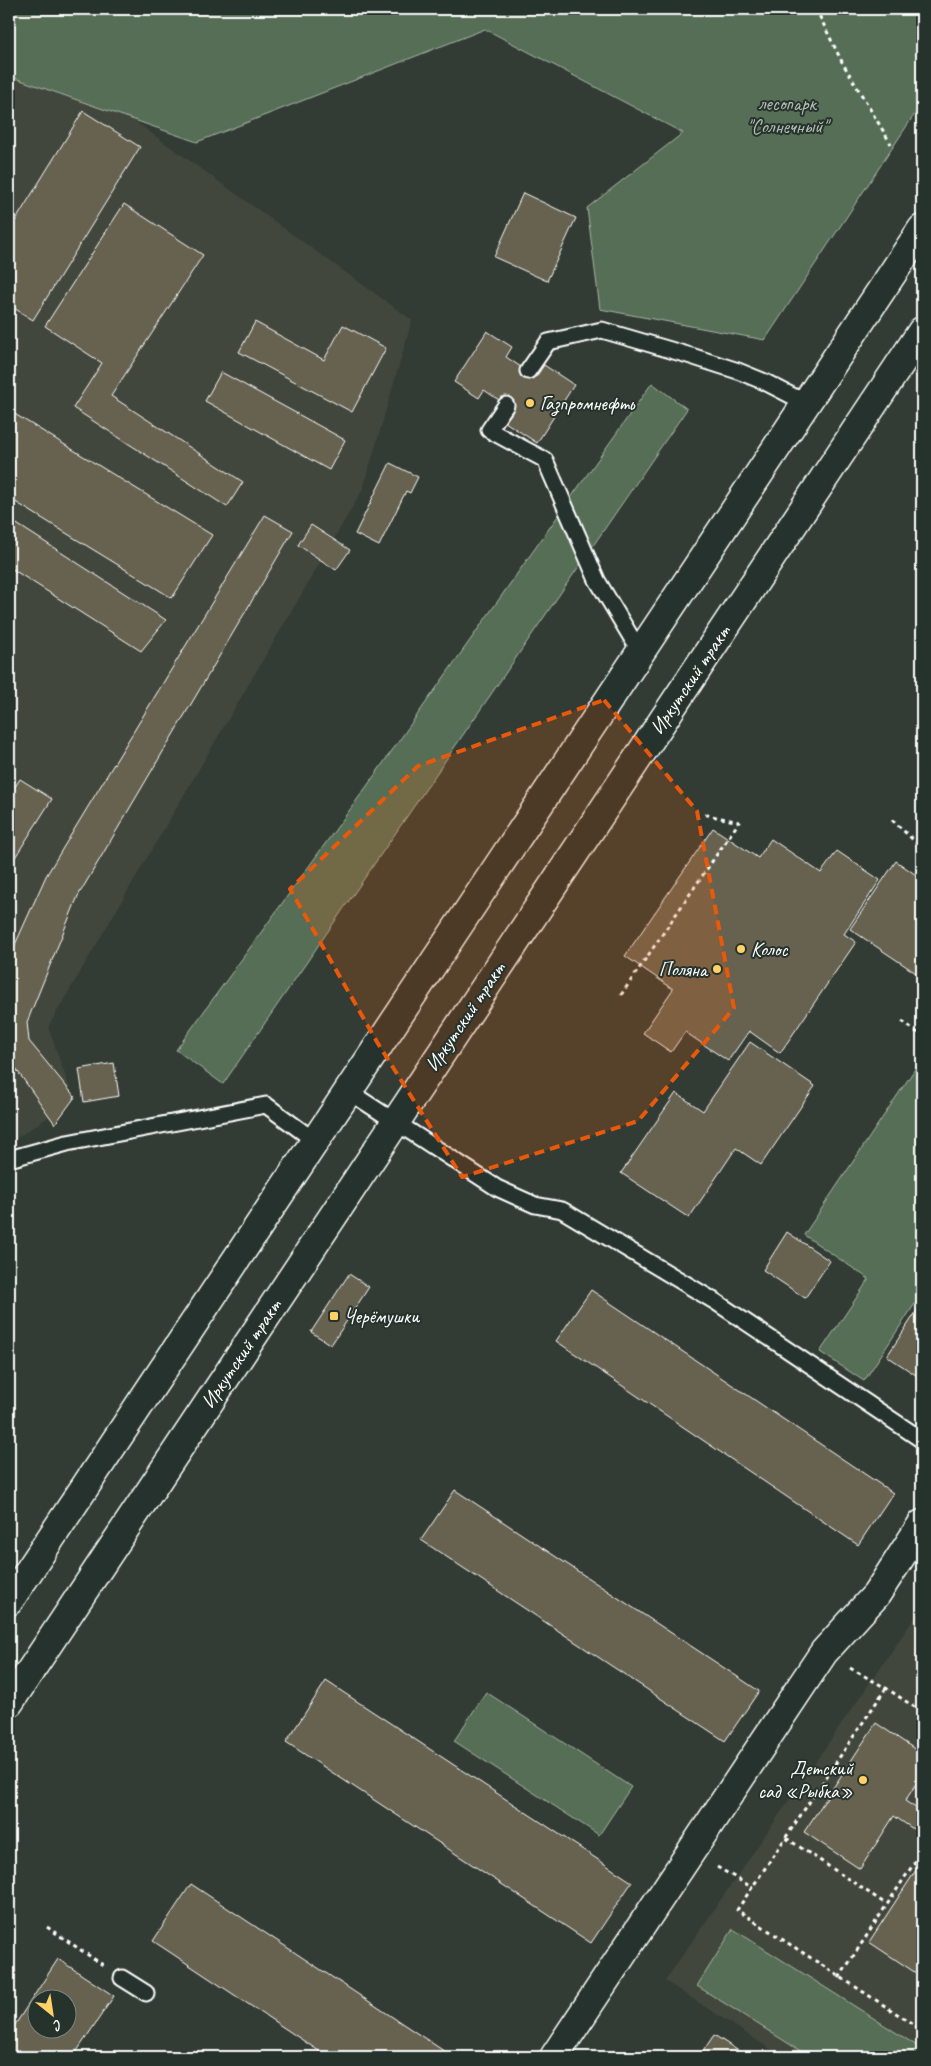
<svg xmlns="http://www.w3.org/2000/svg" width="931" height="2066" font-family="Caveat,sans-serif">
  <rect width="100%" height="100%" fill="#333c34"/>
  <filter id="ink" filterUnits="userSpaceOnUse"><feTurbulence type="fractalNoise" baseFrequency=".02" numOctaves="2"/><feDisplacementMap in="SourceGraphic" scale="10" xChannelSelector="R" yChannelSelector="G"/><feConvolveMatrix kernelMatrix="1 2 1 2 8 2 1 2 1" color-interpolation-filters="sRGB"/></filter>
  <g filter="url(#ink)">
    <path fill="#42473c" d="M42 55 412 320 363 489 48 1027 74 1100 9 1143V60Z
      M922 1607V2057H783L665 1981Z"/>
    <path fill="#546e55" stroke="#aab6aa" d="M9 9H922V103L765 340 600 309 587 208 683 133 485 29 197 142 9 76Z
      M652 383 687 409 223 1084 176 1050 367 786Z
      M921 1060 922 1293 864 1381 820 1352 869 1279 804 1235Z
      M486 1692 631 1787 599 1835 454 1741Z
      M733 1929 922 2049V2057H810L697 1986Z"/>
    <path fill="#66624f" stroke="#fff" fill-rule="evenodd" d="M83 111 140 147 33 320 9 305V231Z
      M523 193 576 218 547 281 494 257Z
      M124 204 203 255 111 396 243 482 227 507 73 408 102 363 45 326Z
      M255 322 324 360 343 325 386 348 352 412 239 352Z
      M487 331 512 347 506 357 536 377 544 365 574 385 537 443 505 422 514 410 484 390 479 398 454 382Z
      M221 372 345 440 329 470 205 401Z
      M13 413 212 535 172 598 9 498V421Z
      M390 463 418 477 410 493 406 491 379 546 355 534Z
      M265 515 293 531 78 896 27 1022 29 1041 75 1097 55 1124 9 1059V958L46 876Z
      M9 519 166 620 141 651 9 567Z
      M311 525 350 550 336 570 298 545Z
      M20 779 52 799 9 867V796Z
      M713 828 758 858 771 839 821 873 837 851 880 880 844 934 856 942 780 1053 749 1031 728 1061 685 1032 671 1052 643 1033 673 989 625 956Z
      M896 861 922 879V977L850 929Z
      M750 1042 815 1086 761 1165 736 1148 689 1218 621 1173 676 1093 703 1111Z
      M114 1063 119 1096 84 1102 79 1069Z
      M787 1232 830 1261 805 1298 763 1270Z
      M349 1274 369 1287 331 1345 311 1332Z
      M591 1290 893 1493 858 1545 556 1341Z
      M922 1303V1379L887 1356Z
      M455 1490 759 1691 725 1741 421 1540Z
      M326 1681 632 1882 591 1943 286 1742Z
      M876 1723 922 1754V1775L905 1801 922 1812V1835L894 1816 860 1869 804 1832Z
      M922 1861V1977L869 1942Z
      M191 1884 453 2057H328L153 1941Z
      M58 1959 114 1996 73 2057H9V2034ZM38 1998H68V2028H38Z
      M714 2035 748 2057H699Z"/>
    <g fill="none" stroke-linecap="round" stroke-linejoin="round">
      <g stroke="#fff" stroke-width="19">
        <path id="service" d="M528 371 548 342 602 330 691 356 738 371 765 382 806 403
          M506 405 489 430 545 460 597 580 640 652
          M348 1091 497 1188 535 1205 562 1210 716 1302 922 1440
          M9 1159 67 1143 266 1105 315 1141
          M122 1978 146 1993"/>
      </g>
      <g stroke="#fff" stroke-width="31">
        <path id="minor" d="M554 2057 824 1652 876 1595 922 1524"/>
      </g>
      <g stroke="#fff" stroke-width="31">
        <path id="primary" d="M9 1601 922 229
          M9 1703 922 331"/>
      </g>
      <path stroke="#fff" stroke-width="3" stroke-dasharray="4 4" stroke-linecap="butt" d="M816 9 842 62 891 144
        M892 820 922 848
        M621 995 739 822 703 814
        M902 1021 922 1036
        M850 1668 886 1688 922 1712
        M886 1688 737 1910 922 2030
        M786 1838 886 1904
        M717 1867 753 1888
        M47 1927 103 1965
        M839 1978 922 1851"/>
      <use href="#service" stroke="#26332d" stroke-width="15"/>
      <use href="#minor" stroke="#26332d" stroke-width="28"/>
      <use href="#primary" stroke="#26332d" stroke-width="28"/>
    </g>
  </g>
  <path fill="#e8590c" fill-opacity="0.2" stroke="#e8590c" stroke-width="4" stroke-dasharray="10 6" stroke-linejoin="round" d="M604 700 697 811 734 1008 638 1121 462 1177 377 1042 290 889 418 766Z"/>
  <g fill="#ffd166" stroke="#26332d" stroke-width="2">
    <circle cx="530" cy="403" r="5"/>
    <circle cx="741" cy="949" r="5"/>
    <circle cx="717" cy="969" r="5"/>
    <rect x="329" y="1311" width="10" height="10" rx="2.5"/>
    <circle cx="863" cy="1780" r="5"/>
  </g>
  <g text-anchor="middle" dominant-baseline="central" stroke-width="4" stroke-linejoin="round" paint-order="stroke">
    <g font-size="20" fill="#b2beb2" stroke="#26332d">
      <text x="787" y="103">лесопарк<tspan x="787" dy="23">"Солнечный"</tspan></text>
    </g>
    <g font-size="20" fill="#fff" stroke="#26332d" text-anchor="start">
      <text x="540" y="403">Газпромнефть</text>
      <text x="751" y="949">Колос</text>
      <text x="707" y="969" text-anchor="end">Поляна</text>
      <text x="344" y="1316">Черёмушки</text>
      <text x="853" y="1768" text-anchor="end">Детский<tspan x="853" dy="23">сад «Рыбка»</tspan></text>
    </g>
    <g font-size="20" fill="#fff" stroke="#26332d">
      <text transform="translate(690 680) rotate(-56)">Иркутский тракт</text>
      <text transform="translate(465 1017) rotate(-56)">Иркутский тракт</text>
      <text transform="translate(241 1354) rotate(-56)">Иркутский тракт</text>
    </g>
  </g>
  <rect width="931" height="2066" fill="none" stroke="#26332d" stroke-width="30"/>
  <rect x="15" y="15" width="901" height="2036" fill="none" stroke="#fff" stroke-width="2" filter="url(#ink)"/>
  <g transform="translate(52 2014) rotate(150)"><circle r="24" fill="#26332d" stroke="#7d8581"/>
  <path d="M0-4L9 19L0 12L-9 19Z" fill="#ffd166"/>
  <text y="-8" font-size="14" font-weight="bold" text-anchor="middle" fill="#ffffff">С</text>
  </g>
</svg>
